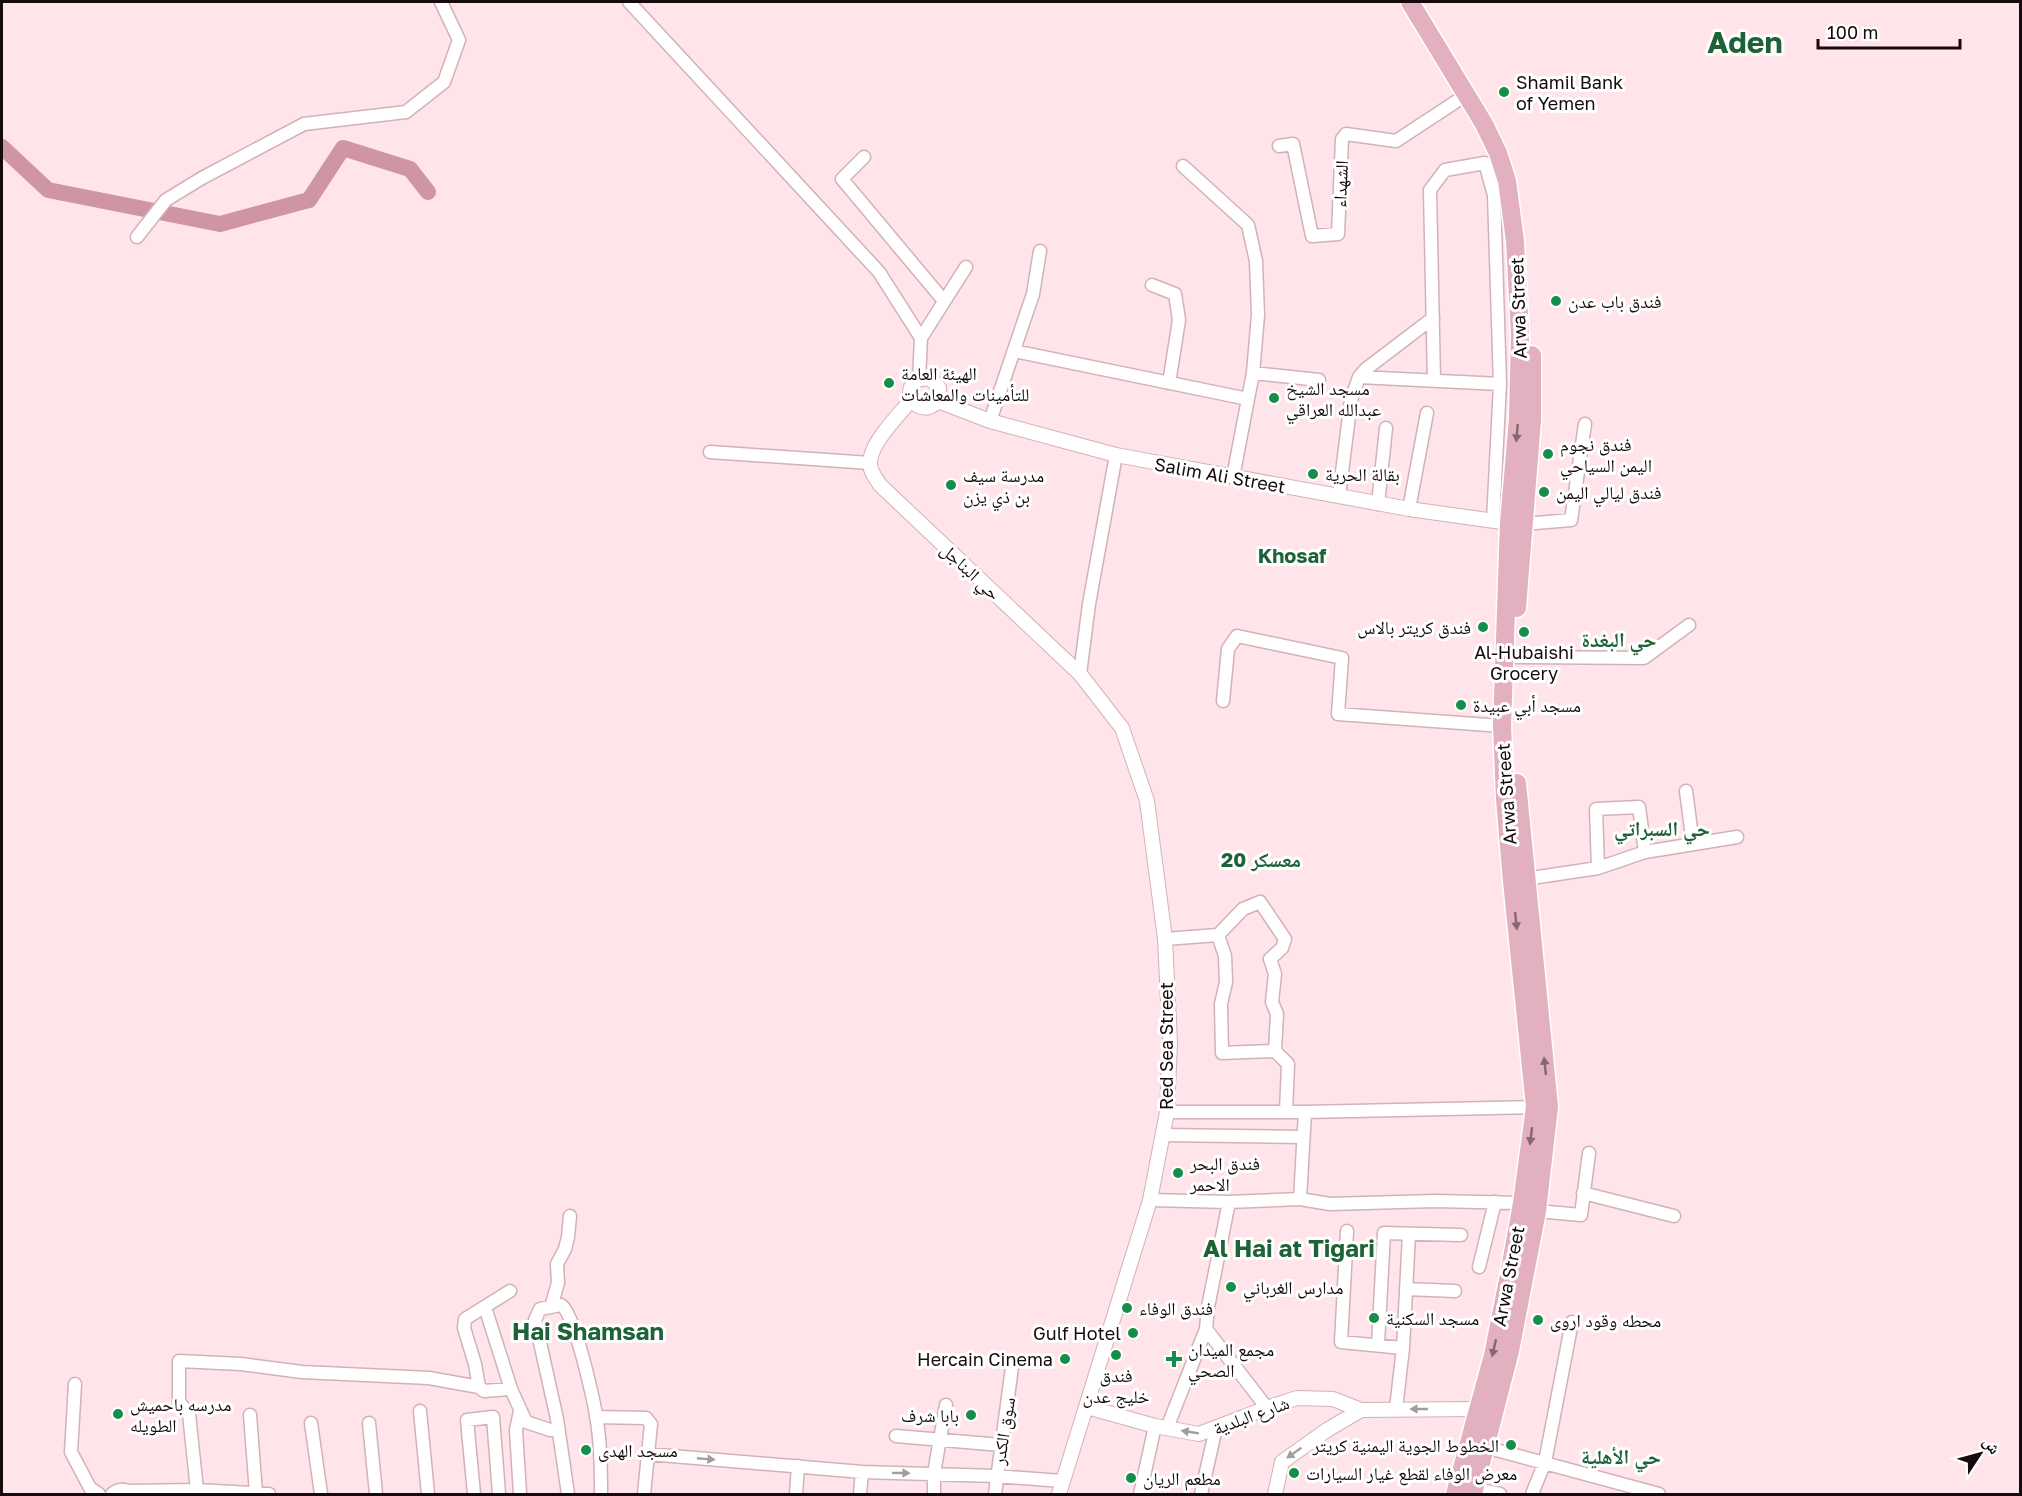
<svg xmlns="http://www.w3.org/2000/svg" width="2022" height="1496" font-family="'Golos Text','Noto Naskh Arabic',sans-serif">
  <rect width="100%" height="100%" fill="#ffe4ea"/>
  <g fill="none" stroke-linecap="round" stroke-linejoin="round">
    <path stroke="#d095a5" stroke-width="16" d="M2 147 48 190 220 224 309 200 343 148 410 169 428 192"/>
    <g stroke="#d1b2b9" stroke-width="15">
      <path id="minor" d="M629 2 879 272 921 338 919 379
        M1279 146 1293 144 1312 236 1338 234 1342 139 1346 134 1396 141 1466 95
        M864 157 842 179 944 301
        M1183 166 1248 225 1256 261 1258 315 1253 373 1233 477
        M137 237 166 200 202 178 304 124 406 112 444 82 459 40 441 2
        M1152 285 1175 294 1179 320 1169 383
        M1433 318 1366 369 1359 377 1500 384 1494 195 1485 163 1445 170 1430 190 1434 381
        M921 338 966 267
        M1014 351 1248 399
        M1253 373 1319 380
        M990 421 1033 294 1040 251
        M710 452 870 463
        M1339 496 1351 400 1359 377
        M1378 504 1386 428
        M1409 509 1427 413
        M1493 521 1500 384
        M1523 524 1571 520 1585 424
        M1514 657 1644 658 1689 625
        M1080 674 1089 604 1116 455
        M1223 701 1228 649 1237 636 1342 658 1338 714 1502 726
        M1686 791 1693 844
        M1598 868 1596 809 1639 807 1645 852
        M1525 879 1598 868 1645 852 1737 837
        M1218 935 1243 909 1260 902 1285 939 1282 948 1270 959 1275 974 1272 1002 1277 1014 1275 1051
        M1165 939 1218 935 1225 956 1226 982 1221 1004 1222 1053 1275 1051 1288 1064 1286 1112
        M1167 1112H1305L1535 1107
        M1163 1135 1302 1137
        M1583 1193 1674 1216
        M1300 1199 1330 1204 1435 1201 1522 1203
        M1150 1200 1229 1202 1300 1199 1305 1112
        M1229 1202 1208 1307 1206 1329 1267 1408
        M1537 1211 1581 1215 1589 1153
        M1347 1231 1341 1342 1403 1348
        M1479 1267 1495 1202
        M1406 1289 1455 1291
        M485 1307 511 1389
        M551 1307 558 1283 557 1264 565 1249 568 1237 570 1216
        M1378 1344 1384 1233 1461 1235
        M75 1384 71 1452 90 1488 99 1494
        M479 1387 475 1364 464 1328 465 1319 510 1291
        M1396 1409 1403 1348 1409 1235
        M420 1411 428 1494
        M520 1411 516 1430 520 1494
        M250 1415 256 1493
        M596 1417 646 1418 651 1424 644 1494
        M311 1423 321 1494
        M369 1423 376 1494
        M1167 1428 1206 1329
        M896 1436 1001 1445
        M1485 1447 1659 1494
        M648 1454 862 1472 996 1476 1062 1481
        M1475 1489 1500 1494
        M197 1490 189 1414 179 1402V1361L241 1364 302 1372 429 1378 479 1387 484 1391 511 1389 526 1422 550 1430H558
        M128 1491 197 1490 269 1494
        M112 1494C119 1488 126 1489 133 1494
        M474 1494 467 1420 493 1417 499 1494
        M568 1494 557 1419 535 1320 540 1309 561 1305C575 1312 596 1409 598 1429 601 1451 601 1473 601 1494
        M796 1494 798 1466
        M860 1494 862 1472
        M934 1494V1473L946 1405
        M995 1494 1012 1367
        M1140 1494 1155 1426
        M1201 1494 1216 1428
        M1532 1494 1545 1462 1572 1322"/>
    </g>
    <g stroke="#d1b2b9" stroke-width="16">
      <path id="tertiary" d="M911 400C920 410 929 410 938 401L939 388 931 379C916 376 907 385 911 400 899 415 869 444 870 464 870 472 876 478 880 485L1080 674 1122 728 1147 801 1165 939 1170 1042 1167 1112 1150 1200 1059 1494
        M938 401 990 421 1116 455 1409 509 1509 523
        M1087 1407 1155 1426 1199 1434 1267 1408 1297 1398 1333 1399 1361 1410 1477 1409
        M1275 1494 1282 1462 1327 1430 1361 1410"/>
    </g>
    <g stroke="#fff" stroke-width="21">
      <path id="primary" d="M1410 2 1484 124 1498 153 1507 181 1515 241 1520 335 1518 418 1509 523 1502 726 1505 799 1512 881 1535 1107 1522 1203 1509 1275 1493 1355 1455 1494
        M1517 608 1532 420V355
        M1473 1494 1510 1351 1537 1211 1549 1107 1517 783"/>
    </g>
    <use href="#minor" stroke="#fff" stroke-width="12"/>
    <use href="#tertiary" stroke="#fff" stroke-width="14"/>
    <use href="#primary" stroke="#e2b0bf" stroke-width="18"/>
  </g>
  <defs><path id="oneway-solid" d="M-6-.8H1V-3.2L6.5 0L1 3.2V.8H-6Z" transform="scale(1.5)"/></defs>
  <g fill="#86666f">
    <use href="#oneway-solid" transform="translate(1517 433) rotate(95)"/>
    <use href="#oneway-solid" transform="translate(1516 921) rotate(84)"/>
    <use href="#oneway-solid" transform="translate(1545 1066) rotate(-96)"/>
    <use href="#oneway-solid" transform="translate(1531 1136) rotate(97)"/>
    <use href="#oneway-solid" transform="translate(1494 1348) rotate(103)"/>
  </g>
  <g fill="#a19d9f">
    <use href="#oneway-solid" transform="translate(1419 1409) rotate(180)"/>
    <use href="#oneway-solid" transform="translate(1190 1432) rotate(-171)"/>
    <use href="#oneway-solid" transform="translate(1294 1453) rotate(145)"/>
    <use href="#oneway-solid" transform="translate(706 1459) rotate(5)"/>
    <use href="#oneway-solid" transform="translate(901 1473) rotate(1)"/>
  </g>
  <g fill="#158e49" stroke="#fff" stroke-width="2">
    <circle cx="1504" cy="92" r="6"/>
    <circle cx="1556" cy="301" r="6"/>
    <circle cx="889" cy="383" r="6"/>
    <circle cx="1274" cy="398" r="6"/>
    <circle cx="1548" cy="454" r="6"/>
    <circle cx="1313" cy="474" r="6"/>
    <circle cx="951" cy="485" r="6"/>
    <circle cx="1544" cy="492" r="6"/>
    <circle cx="1483" cy="627" r="6"/>
    <circle cx="1524" cy="632" r="6"/>
    <circle cx="1461" cy="705" r="6"/>
    <circle cx="1178" cy="1173" r="6"/>
    <circle cx="1231" cy="1287" r="6"/>
    <circle cx="1127" cy="1308" r="6"/>
    <circle cx="1374" cy="1318" r="6"/>
    <circle cx="1538" cy="1320" r="6"/>
    <circle cx="1133" cy="1333" r="6"/>
    <circle cx="1116" cy="1355" r="6"/>
    <circle cx="1065" cy="1359" r="6"/>
    <path d="M1171 1350h6v6h6v6h-6v6h-6v-6h-6v-6h6z"/>
    <circle cx="118" cy="1414" r="6"/>
    <circle cx="971" cy="1415" r="6"/>
    <circle cx="1511" cy="1445" r="6"/>
    <circle cx="586" cy="1450" r="6"/>
    <circle cx="1294" cy="1473" r="6"/>
    <circle cx="1131" cy="1478" r="6"/>
  </g>
  <g text-anchor="middle" dominant-baseline="central" stroke-width="6" stroke-linejoin="round" paint-order="stroke">
    <g font-size="18" fill="#150b0e" stroke="#fff" text-anchor="start">
      <text x="1516" y="82">Shamil Bank<tspan x="1516" dy="21">of Yemen</tspan></text>
      <text x="1568" y="301">فندق باب عدن</text>
      <text x="901" y="373">الهيئة العامة<tspan x="901" dy="21">للتأمينات والمعاشات</tspan></text>
      <text x="1286" y="388">مسجد الشيخ<tspan x="1286" dy="21">عبدالله العراقي</tspan></text>
      <text x="1560" y="444">فندق نجوم<tspan x="1560" dy="21">اليمن السياحي</tspan></text>
      <text x="1325" y="474">بقالة الحرية</text>
      <text x="963" y="475">مدرسة سيف<tspan x="963" dy="21">بن ذي يزن</tspan></text>
      <text x="1556" y="492">فندق ليالي اليمن</text>
      <text x="1471" y="627" text-anchor="end">فندق كريتر بالاس</text>
      <text x="1524" y="652" text-anchor="middle">Al-Hubaishi<tspan x="1524" dy="21">Grocery</tspan></text>
      <text x="1473" y="705">مسجد أبي عبيدة</text>
      <text x="1190" y="1163">فندق البحر<tspan x="1190" dy="21">الاحمر</tspan></text>
      <text x="1243" y="1287">مدارس الغرباني</text>
      <text x="1139" y="1308">فندق الوفاء</text>
      <text x="1386" y="1318">مسجد السكنية</text>
      <text x="1550" y="1320">محطه وقود اروى</text>
      <text x="1121" y="1333" text-anchor="end">Gulf Hotel</text>
      <text x="1188" y="1349">مجمع الميدان<tspan x="1188" dy="21">الصحي</tspan></text>
      <text x="1053" y="1359" text-anchor="end">Hercain Cinema</text>
      <text x="1116" y="1375" text-anchor="middle">فندق<tspan x="1116" dy="21">خليج عدن</tspan></text>
      <text x="130" y="1404">مدرسه باحميش<tspan x="130" dy="21">الطويله</tspan></text>
      <text x="959" y="1415" text-anchor="end">بابا شرف</text>
      <text x="1499" y="1445" text-anchor="end">الخطوط الجوية اليمنية كريتر</text>
      <text x="598" y="1450">مسجد الهدى</text>
      <text x="1306" y="1473">معرض الوفاء لقطع غيار السيارات</text>
      <text x="1143" y="1478">مطعم الريان</text>
    </g>
    <g font-size="18" fill="#150b0e" stroke="#fff">
      <text transform="translate(1340 184) rotate(-87)">الشهداء</text>
      <text transform="translate(1518 308) rotate(-92)">Arwa Street</text>
      <text transform="translate(1220 475) rotate(10)">Salim Ali Street</text>
      <text transform="translate(971 571) rotate(43)">حي البناجل</text>
      <text transform="translate(1506 794) rotate(-94)">Arwa Street</text>
      <text transform="translate(1166 1046) rotate(-90)">Red Sea Street</text>
      <text transform="translate(1508 1276) rotate(-79)">Arwa Street</text>
      <text transform="translate(1251 1415) rotate(-20)">شارع البلدية</text>
      <text transform="translate(1003 1431) rotate(-81)">سوق الكدر</text>
    </g>
    <g font-size="20" font-weight="bold" fill="#1e6337" stroke="#fff">
      <text x="1292" y="555">Khosaf</text>
      <text x="1619" y="639">حي البغدة</text>
      <text x="1662" y="828">حي السبراتي</text>
      <text x="1261" y="859">معسكر 20</text>
      <text x="1621" y="1456">حي الأهلية</text>
    </g>
    <g font-size="24" font-weight="bold" fill="#1e6337" stroke="#fff">
      <text x="1289" y="1247">Al Hai at Tigari</text>
      <text x="588" y="1330">Hai Shamsan</text>
    </g>
    <g font-size="30" font-weight="bold" fill="#1e6337" stroke="#fff">
      <text x="1745" y="42">Aden</text>
    </g>
  </g>
  <rect width="2022" height="1496" fill="none" stroke="#150b0e" stroke-width="6"/>
  <g transform="translate(1980 1454) rotate(54)" stroke="#ffffff" stroke-width="4.5" paint-order="stroke">
  <path d="M0-4.5L10 22L0 15L-10 22Z" fill="#150b0e"/>
  <text y="-9" font-size="16" font-weight="bold" text-anchor="middle" fill="#150b0e">ش</text>
  </g>
  <path d="M1818 39v9h142v-9" fill="none" stroke="#150b0e" stroke-width="3"/>
  <text x="1827" y="39" font-size="18" fill="#150b0e" stroke="#ffffff" stroke-width="4.5" paint-order="stroke">100 m</text>
</svg>
